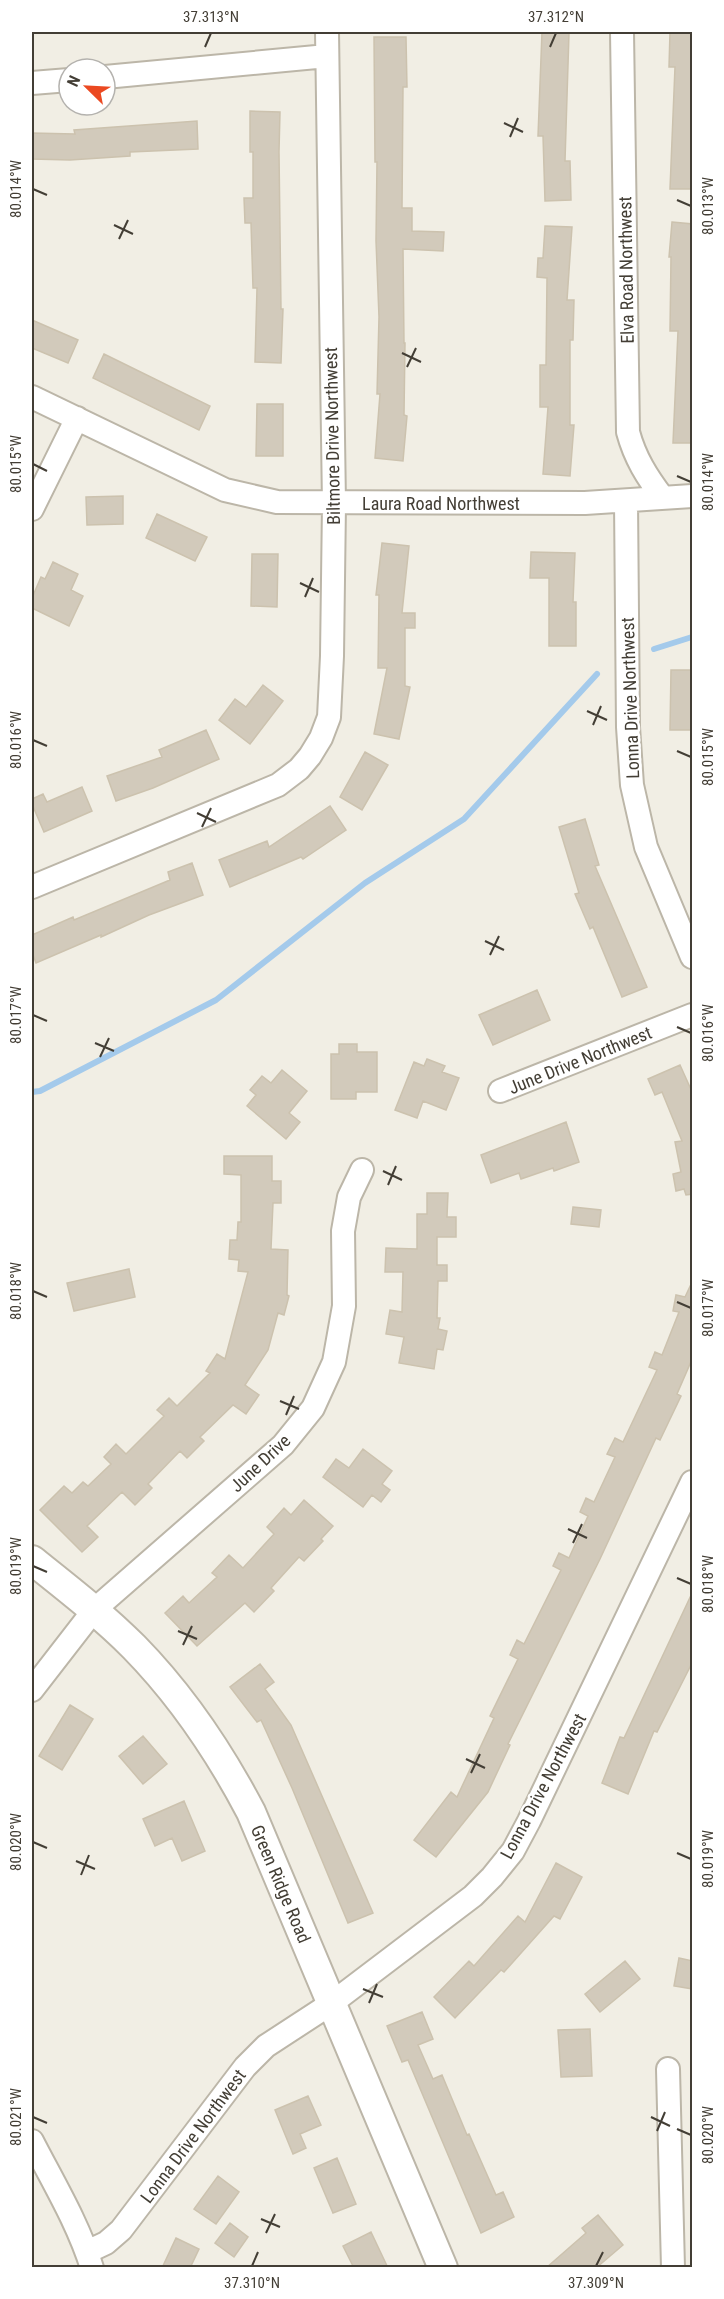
<svg xmlns="http://www.w3.org/2000/svg" width="724" height="2299" font-family="'Roboto Condensed',sans-serif">
  <rect width="100%" height="100%" fill="#f1eee4"/>
  <g fill="none" stroke-linecap="round" stroke-linejoin="round">
    <path stroke="#a4caeb" stroke-width="6" d="M654 649 692 637
      M32 1092 40 1091 216 1000 365 883 464 819 597 674"/>
  </g>
  <path fill="#d2cabb" stroke="#ccc2ae" stroke-width="1.5" d="M542 32 569 33 565 161H570L571 200 545 201 543 136H538Z
    M670 32H693V189H670L675 67H669Z
    M374 37H406L407 87H403L402 208H412V231L444 232 443 251 403 249 404 343H405L404 415 407 416 403 461 375 458 380 394H377L379 317 376 241 377 162H375Z
    M250 111 280 112 279 152 281 309H283L281 363 255 362 257 288H253L251 223H245L244 198H253V152H250Z
    M197 121 198 149 130 152V156L70 160 32 159V133L75 134 74 130Z
    M672 222 693 224V443H673L678 331H670L671 257H669Z
    M545 226 572 227 567 300H574L573 340H570V425H574L570 476 543 474 548 407H540V365H546L547 278 537 277 538 258H543Z
    M32 320 78 340 68 363 32 348Z
    M104 354 210 406 199 430 93 378Z
    M257 404H283V456H256Z
    M123 496V524L87 525 86 497Z
    M157 514 207 537 195 561 146 538Z
    M382 543 409 546 402 613H415V628H405V686L410 687 399 739 374 734 387 668H378L379 595H376Z
    M531 552 575 553 573 602H576V646H549V578H530Z
    M252 554H278L277 607 251 606Z
    M53 562 78 574 71 590 83 596 69 626 32 608V598L41 577 45 579Z
    M671 670H693V730H670Z
    M263 685 283 701 250 744 219 720 235 699 246 707Z
    M206 730 219 759 153 788 116 801 107 776 162 757 159 750Z
    M365 752 388 765 362 810 340 797Z
    M82 787 92 811 44 832 32 804V799L43 794 47 802Z
    M330 806 346 830 303 859 301 857 230 887 219 860 267 841 269 847Z
    M585 819 599 865 595 866 647 987 622 997 593 927 590 929 575 894 579 893 559 827Z
    M192 863 203 895 149 915 101 937V935L36 963 32 952V935L73 917 74 920 170 880 168 872Z
    M537 990 550 1020 493 1045 479 1015Z
    M339 1044H357V1052H377V1092H356V1099H331V1054H339Z
    M427 1059 445 1066 442 1072 459 1078 446 1110 423 1101 417 1118 395 1110 414 1062 424 1066Z
    M680 1065 693 1094V1194L686 1195 684 1189 676 1191 673 1174 681 1172 675 1142 682 1141 662 1092 655 1095 648 1079Z
    M282 1070 307 1091 289 1113 300 1122 286 1139 247 1106 256 1095 250 1090 262 1076 271 1083Z
    M566 1122 579 1162 554 1171 553 1168 521 1179 519 1173 491 1183 481 1155Z
    M224 1156H272V1181H281V1203H273L271 1249 288 1250 287 1295 289 1296 284 1315 278 1313 268 1350 245 1385 259 1395 246 1414 233 1405 200 1437 204 1441 187 1458 180 1451 148 1484 152 1488 135 1505 122 1492 87 1526 98 1537 82 1552 40 1510 64 1486 72 1493 83 1482 88 1486 111 1464 104 1457 116 1444 126 1454 164 1416 157 1410 169 1398 177 1406 210 1373 206 1371 217 1354 225 1359 248 1272 238 1271 239 1260 229 1259 230 1240H237L238 1222H241V1175L224 1174Z
    M427 1193H448L447 1217H456V1237H437V1265H447V1281H438L437 1318H440L438 1329 447 1331 443 1350 437 1349 434 1369 399 1363 404 1337 386 1334 390 1310 402 1312 403 1272H385L386 1248 417 1249V1214H427Z
    M573 1207 601 1210 599 1227 571 1224Z
    M129 1269 135 1297 74 1311 67 1283Z
    M693 1280V1357L677 1394 681 1396 660 1440 656 1438 600 1559 508 1744 510 1745 488 1792 436 1857 414 1840 451 1792 457 1797 494 1718 490 1716 518 1659 510 1655 517 1640 524 1644 561 1570 553 1566 559 1553 569 1558 588 1516 580 1512 586 1498 594 1502 615 1457 607 1454 615 1438 623 1442 657 1370 649 1367 655 1352 662 1355 679 1312 673 1311 676 1295 685 1297Z
    M363 1449 392 1471 382 1484 390 1490 381 1502 372 1495 363 1507 323 1477 336 1459 349 1468Z
    M304 1500 333 1526 321 1539 323 1541 304 1561 299 1557 271 1588 274 1591 254 1612 245 1603 197 1646 165 1613 183 1596 189 1603 217 1577 212 1573 229 1555 243 1568 274 1534 267 1527 284 1508 291 1515Z
    M693 1591V1661L657 1732 654 1731 628 1794 602 1783 620 1737 624 1738Z
    M260 1664 274 1682 265 1689 291 1725 373 1913 348 1923 292 1788 261 1720 257 1722 230 1687Z
    M70 1705 93 1719 62 1770 39 1756Z
    M143 1736 167 1764 143 1784 119 1756Z
    M184 1801 205 1851 182 1861 172 1838 155 1846 143 1819Z
    M556 1863 582 1877 560 1919 554 1916 504 1972 501 1970 455 2018 434 1997 469 1961 474 1966 518 1916 525 1922Z
    M679 1958 693 1961V1989L674 1986Z
    M625 1961 640 1979 600 2012 585 1994Z
    M422 2012 433 2039 418 2045 433 2079 442 2075 467 2135 469 2134 496 2195 503 2192 514 2217 481 2233 408 2060 402 2062 387 2026Z
    M590 2029 592 2076 561 2077 558 2030Z
    M308 2096 321 2125 300 2134 306 2148 293 2154 275 2110Z
    M337 2158 356 2204 333 2213 314 2168Z
    M218 2176 239 2192 216 2224 194 2209Z
    M598 2215 623 2245 596 2268H546L586 2233 582 2228Z
    M230 2223 248 2237 234 2257 215 2243Z
    M371 2232 388 2268H354L343 2246Z
    M176 2238 199 2249 190 2268H162Z"/>
  <g fill="none" stroke-linecap="round" stroke-linejoin="round">
    <g stroke="#bcb6a8" stroke-width="26">
      <path id="minor" d="M622 32 628 432C635 458 647 477 663 498
        M105 77 327 56
        M32 83 69 80
        M32 397 225 490 277 502 585 503 692 496
        M626 501 628 727 632 785 646 847 692 957
        M32 509 77 418
        M32 887 278 785 299 769 310 756 321 738 329 717 332 656 334 504 327 32
        M500 1091 692 1015
        M32 1690 94 1610 283 1445 313 1408 334 1362 344 1306 343 1231 349 1197 362 1170
        M668 2069 673 2268
        M32 2141C53 2182 78 2223 92 2268
        M87 2252 106 2243 121 2230 245 2067 266 2046 332 2003 473 1896 492 1877 513 1851 529 1821 692 1482"/>
    </g>
    <g stroke="#bcb6a8" stroke-width="32">
      <path id="tertiary" d="M32 1560C67 1588 102 1615 134 1647 182 1696 219 1751 251 1812L443 2268"/>
    </g>
    <use href="#minor" stroke="#fff" stroke-width="22"/>
    <use href="#tertiary" stroke="#fff" stroke-width="28"/>
  </g>
  <path fill="none" stroke="#433e35" stroke-width="2" d="M205 47 211 33M550 47 556 33M504 123 523 132M510 137 518 118M33 189 47 195M677 200 691 206M114 225 133 234M119 239 128 220M402 353 421 362M407 367 416 348M33 464 47 471M677 476 691 482M300 583 319 592M305 597 313 578M587 711 607 720M593 725 601 706M33 740 47 746M677 751 691 757M197 813 216 822M202 827 211 808M485 941 504 950M490 955 499 936M33 1015 47 1021M677 1027 691 1033M95 1043 114 1051M100 1057 109 1038M383 1171 402 1180M388 1185 396 1166M33 1291 47 1297M677 1302 691 1308M280 1401 299 1409M286 1415 294 1396M568 1529 587 1538M573 1543 582 1524M33 1566 47 1572M677 1578 691 1584M178 1631 197 1639M183 1645 192 1626M466 1759 485 1768M471 1773 480 1754M33 1842 47 1848M677 1853 691 1859M76 1861 95 1869M81 1875 89 1855M363 1989 383 1997M369 2003 377 1984M33 2117 47 2123M651 2117 670 2126M677 2129 691 2135M657 2131 665 2112M261 2219 280 2227M266 2233 275 2214M252 2266 258 2252M596 2266 603 2252"/>
  <g text-anchor="middle" dominant-baseline="central" stroke-width="5" stroke-linejoin="round" paint-order="stroke">
    <g font-size="18" fill="#433e35" stroke="#fff">
      <text transform="translate(626 270) rotate(-91)">Elva Road Northwest</text>
      <text transform="translate(332 436) rotate(-91)">Biltmore Drive Northwest</text>
      <text x="441" y="503">Laura Road Northwest</text>
      <text transform="translate(630 698) rotate(-92)">Lonna Drive Northwest</text>
      <text transform="translate(580 1060) rotate(-22)">June Drive Northwest</text>
      <text transform="translate(260 1463) rotate(-43)">June Drive</text>
      <text transform="translate(543 1786) rotate(-62)">Lonna Drive Northwest</text>
      <text transform="translate(281 1884) rotate(67)">Green Ridge Road</text>
      <text transform="translate(193 2136) rotate(-53)">Lonna Drive Northwest</text>
    </g>
  </g>
  <rect width="724" height="2299" fill="none" stroke="#ffffff" stroke-width="66"/>
  <g transform="translate(87 87) rotate(294)"><circle r="28" fill="#ffffff" stroke="#b4b2ae" stroke-width="1.5"/>
  <path d="M0-4.5L10 22L0 15L-10 22Z" fill="#eb4921"/>
  <text y="-9" font-size="16" font-weight="bold" text-anchor="middle" fill="#433e35">N</text>
  </g>
  <rect x="33" y="33" width="658" height="2233" fill="none" stroke="#433e35" stroke-width="2"/>
  <g font-size="15" text-anchor="middle" fill="#433e35">
    <text x="211" y="22">37.313°N</text>
    <text x="556" y="22">37.312°N</text>
    <text transform="translate(16 189) rotate(-90)" y="5">80.014°W</text>
    <text transform="translate(708 206) rotate(-90)" y="5">80.013°W</text>
    <text transform="translate(16 464) rotate(-90)" y="5">80.015°W</text>
    <text transform="translate(708 482) rotate(-90)" y="5">80.014°W</text>
    <text transform="translate(16 740) rotate(-90)" y="5">80.016°W</text>
    <text transform="translate(708 757) rotate(-90)" y="5">80.015°W</text>
    <text transform="translate(16 1015) rotate(-90)" y="5">80.017°W</text>
    <text transform="translate(708 1033) rotate(-90)" y="5">80.016°W</text>
    <text transform="translate(16 1291) rotate(-90)" y="5">80.018°W</text>
    <text transform="translate(708 1308) rotate(-90)" y="5">80.017°W</text>
    <text transform="translate(16 1566) rotate(-90)" y="5">80.019°W</text>
    <text transform="translate(708 1584) rotate(-90)" y="5">80.018°W</text>
    <text transform="translate(16 1842) rotate(-90)" y="5">80.020°W</text>
    <text transform="translate(708 1859) rotate(-90)" y="5">80.019°W</text>
    <text transform="translate(16 2117) rotate(-90)" y="5">80.021°W</text>
    <text transform="translate(708 2135) rotate(-90)" y="5">80.020°W</text>
    <text x="252" y="2288">37.310°N</text>
    <text x="596" y="2288">37.309°N</text>
  </g>
</svg>
